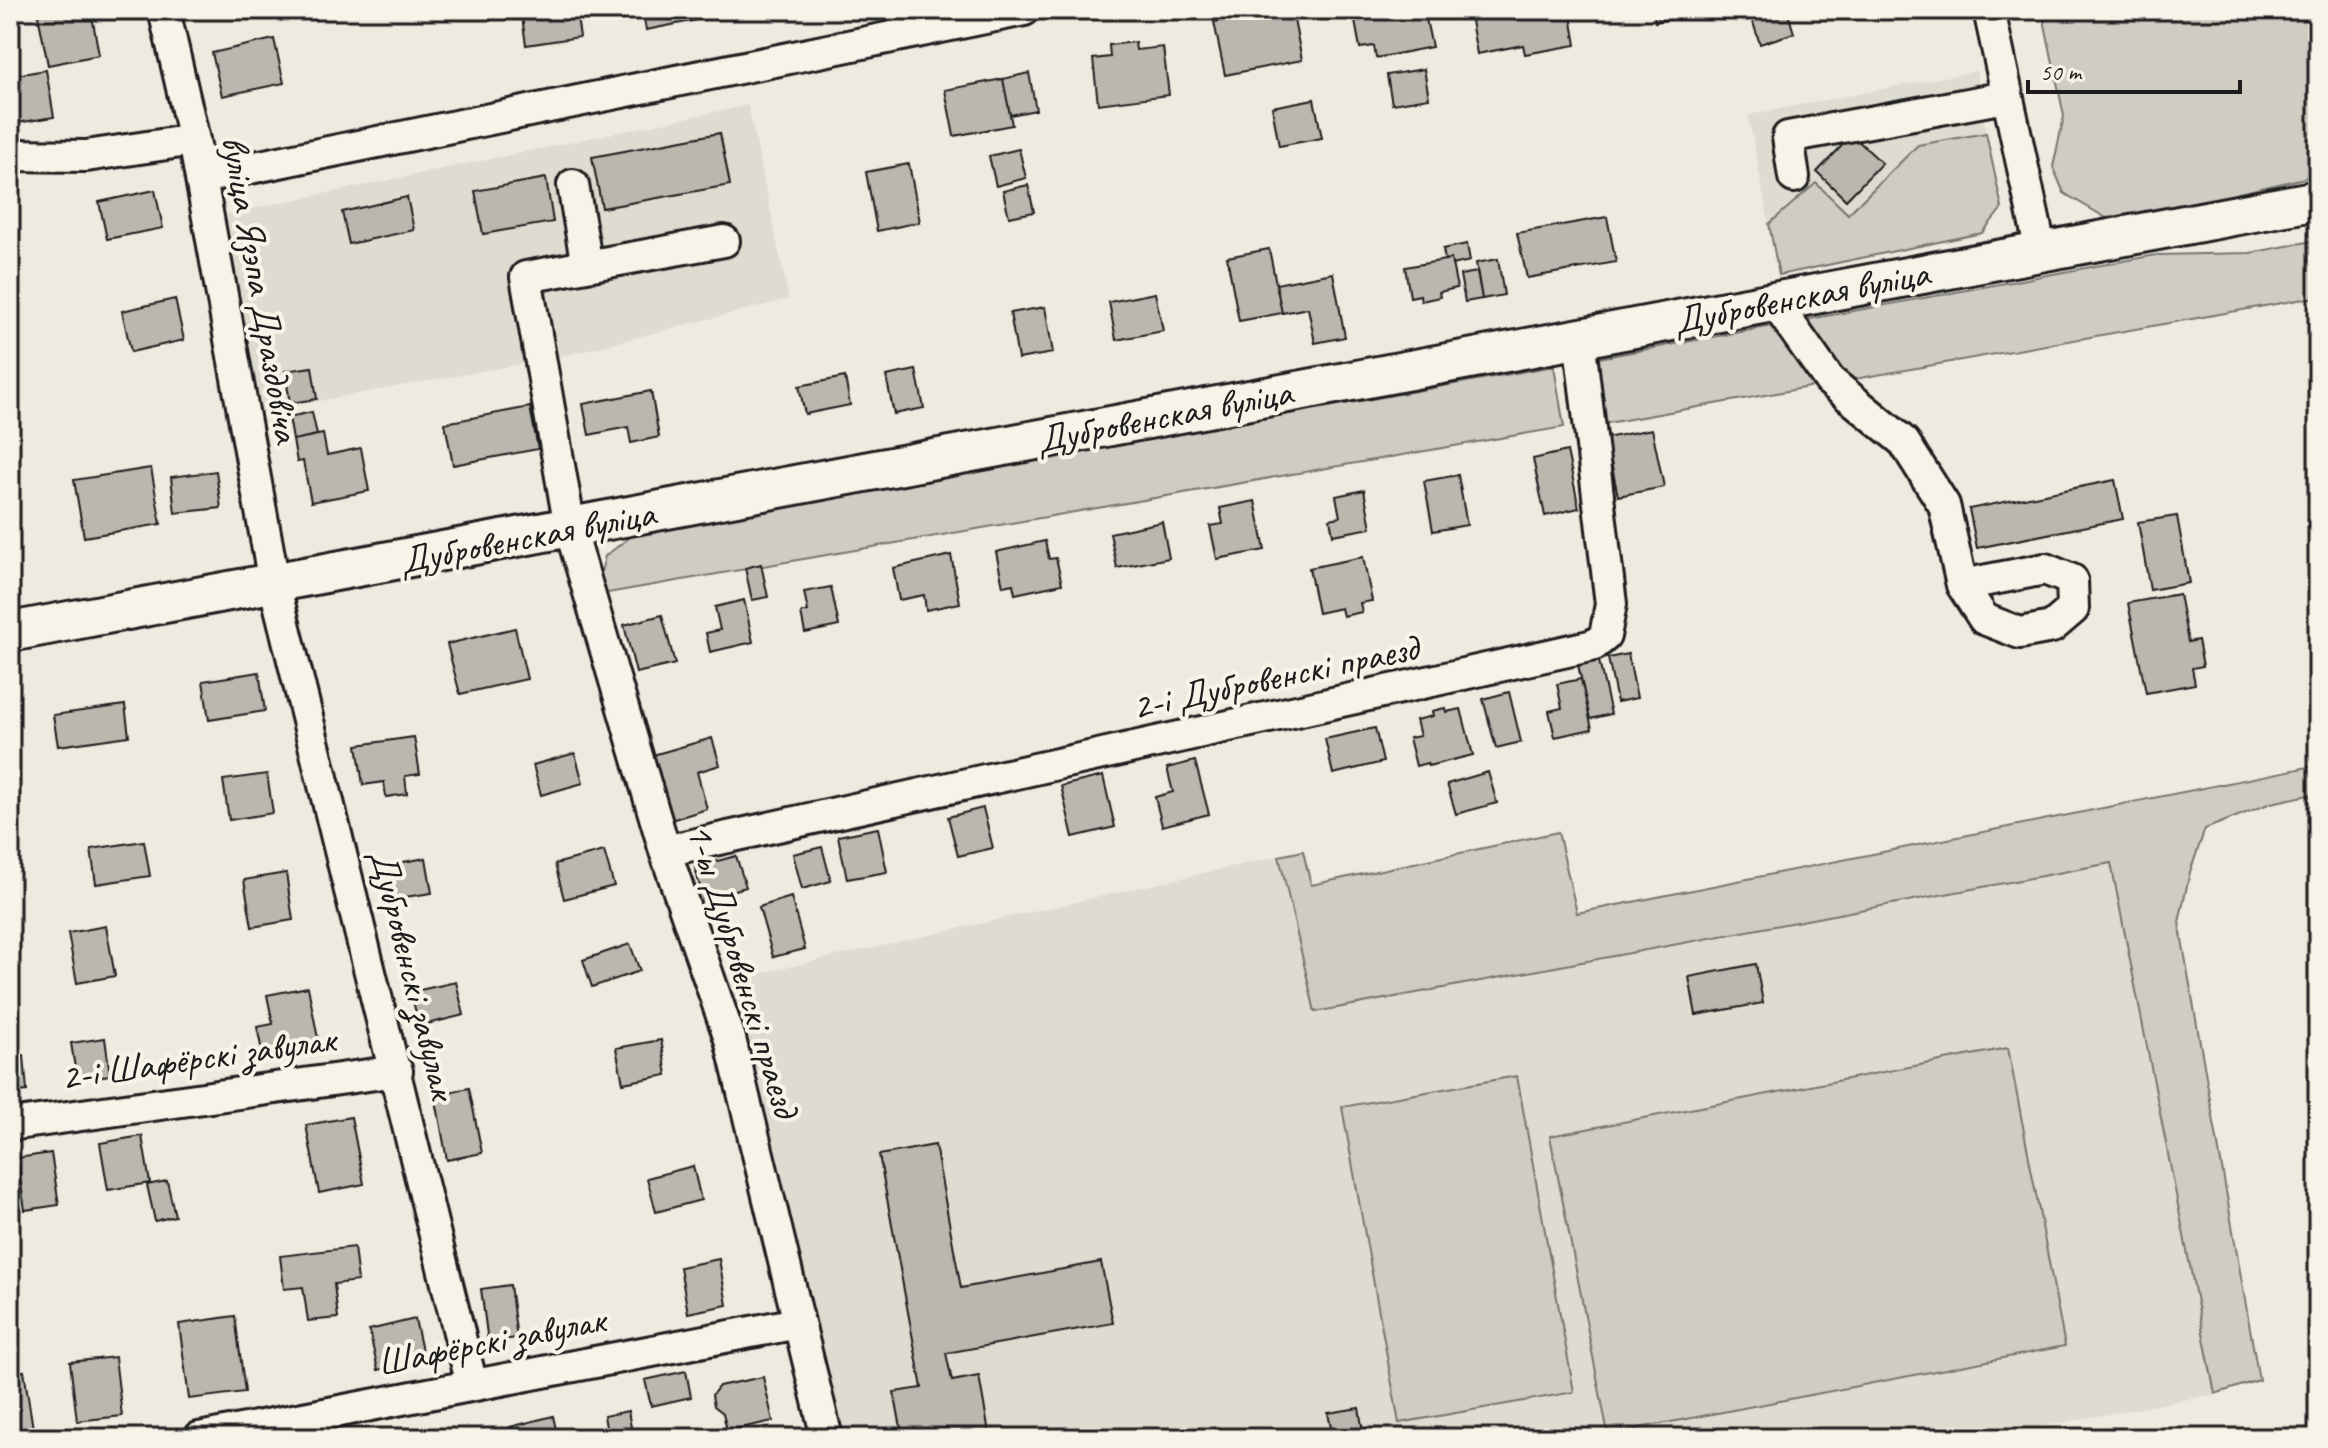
<svg xmlns="http://www.w3.org/2000/svg" width="2328" height="1448" font-family="Caveat,sans-serif">
  <rect width="100%" height="100%" fill="#eeeae0"/>
  <filter id="ink" filterUnits="userSpaceOnUse"><feTurbulence type="fractalNoise" baseFrequency=".0125" numOctaves="2"/><feDisplacementMap in="SourceGraphic" scale="16" xChannelSelector="R" yChannelSelector="G"/><feConvolveMatrix kernelMatrix="1 2 1 2 8 2 1 2 1" color-interpolation-filters="sRGB"/></filter>
  <g filter="url(#ink)">
    <path fill="#dedbd1" d="M1976 71 1986 133 1918 145 1848 215 1816 183 1769 224 1748 115Z
      M748 105 789 299 559 357 259 412 227 214Z
      M1279 856 1315 1012 2111 862 2215 1394 1980 1438H841L754 1056 722 982Z"/>
    <path fill="#cfccc3" stroke="#767470" stroke-width="2" d="M2042 10H2318V175L2113 222 2064 193 2053 167 2064 116Z
      M1986 133 2002 208 1982 233 1779 275 1769 224 1816 183 1848 214 1918 145Z
      M2318 240V310L2315 297 1602 424 1599 358 2156 255 2250 253Z
      M1554 366 1564 427 596 595 605 556 637 532Z
      M2318 765V793L2271 803 2205 829 2190 872 2179 922 2259 1380 2215 1394 2111 863 1315 1012 1279 856 1303 851 1311 885 1558 832 1577 913Z
      M2008 1048 2065 1346 1608 1434 1550 1136Z
      M1517 1076 1574 1392 1399 1423 1342 1107Z"/>
    <path fill="#bab7af" stroke="#1c1c1c" stroke-width="2" d="M37 10H91L99 55 48 65Z
      M521 10H576L580 37 526 45Z
      M642 10H710L712 17 646 30Z
      M1272 10H1292L1302 60 1225 75 1214 22Z
      M1353 10H1424L1432 47 1376 58 1374 46 1360 48Z
      M1469 10H1570L1576 45 1525 54 1523 45 1477 54Z
      M1653 10H1703V13L1655 22Z
      M1749 10H1787L1794 33 1760 44Z
      M274 39 284 83 222 96 212 53Z
      M1135 42 1136 50 1163 47 1169 95 1098 104 1093 59 1110 57 1109 45Z
      M1424 69 1429 98 1392 104 1387 75Z
      M46 70 54 117 10 124V76Z
      M1029 73 1036 110 1010 115 1003 79Z
      M1003 79 1012 125 954 136 945 90Z
      M1314 99 1322 138 1279 146 1272 107Z
      M720 133 730 185 602 208 592 157Z
      M1852 135 1882 163 1846 200 1817 172Z
      M1019 149 1026 178 996 186 989 156Z
      M909 164 920 222 877 231 866 172Z
      M546 178 553 222 483 234 475 191Z
      M1028 185 1034 212 1009 217 1003 191Z
      M155 190 163 228 107 239 99 202Z
      M407 197 414 230 349 244 342 212Z
      M1607 217 1616 262 1527 278 1517 233Z
      M1467 244 1470 261 1452 265 1451 259 1445 260 1443 249Z
      M1269 249 1282 313 1239 321 1227 257Z
      M1451 259 1457 288 1439 292 1440 297 1421 301 1420 295 1410 297 1405 267Z
      M1498 259 1504 295 1482 299 1476 263Z
      M1477 272 1482 299 1465 302 1460 275Z
      M1333 273 1345 337 1315 343 1308 308 1282 313 1276 284Z
      M1155 293 1163 331 1116 340 1109 302Z
      M175 299 184 340 131 352 122 311Z
      M1045 307 1053 353 1018 359 1010 313Z
      M312 367 317 399 290 403 285 371Z
      M916 370 924 408 894 414 886 376Z
      M845 377 850 405 805 414 799 386Z
      M651 391 659 437 631 443 628 427 589 435 583 404Z
      M530 407 538 449 453 465 445 423Z
      M312 412 317 435 293 440 289 417Z
      M1652 429 1664 487 1618 496 1606 438Z
      M323 434 327 455 361 448 369 491 311 502 303 461 297 462 293 440Z
      M1567 451 1579 508 1545 516 1533 459Z
      M151 468 161 524 84 537 74 480Z
      M216 471 221 508 175 513 171 477Z
      M1458 475 1467 525 1433 531 1424 481Z
      M2115 480 2123 519 1977 548 1969 509Z
      M1364 490 1371 528 1333 535 1330 519 1340 517 1336 496Z
      M1255 501 1265 550 1217 559 1210 526 1223 524 1220 508Z
      M2177 516 2189 583 2150 590 2138 522Z
      M1162 522 1169 558 1117 568 1110 533Z
      M1045 541 1049 559 1056 558 1062 584 1015 594 1013 584 1003 586 996 552Z
      M951 555 960 603 926 610 924 595 899 600 893 568Z
      M1363 557 1372 601 1360 603 1362 612 1343 616 1341 608 1318 613 1309 568Z
      M761 564 768 597 752 600 745 568Z
      M831 587 839 626 805 633 801 613 808 611 804 592Z
      M2179 594 2188 642 2198 640 2203 666 2192 668 2195 684 2146 693 2128 603Z
      M744 600 753 642 710 652 706 633 720 630 715 607Z
      M662 615 675 664 636 673 624 625Z
      M515 628 527 679 460 694 447 644Z
      M1628 654 1637 698 1617 702 1608 658Z
      M1599 661 1611 714 1590 719 1578 665Z
      M259 672 265 711 209 720 203 681Z
      M1581 679 1592 729 1555 737 1549 711 1562 708 1557 684Z
      M1509 692 1521 742 1496 748 1483 699Z
      M125 705 129 736 58 746 53 715Z
      M1445 708 1446 712 1461 709 1473 755 1428 766 1427 763 1416 766 1409 738 1420 736 1416 720 1433 716 1432 711Z
      M1375 728 1383 762 1333 774 1325 739Z
      M414 737 420 774 405 776 407 794 386 797 384 782 363 785 357 745Z
      M712 738 720 765 697 772 707 809 671 820 653 755Z
      M575 753 583 783 541 795 533 765Z
      M1195 761 1209 814 1162 826 1155 797 1173 792 1167 768Z
      M1488 772 1497 803 1456 814 1447 784Z
      M267 774 273 813 229 820 223 780Z
      M1103 776 1115 827 1073 837 1061 786Z
      M983 808 993 848 958 856 948 817Z
      M878 828 887 872 847 879 838 836Z
      M144 841 150 876 96 884 91 849Z
      M822 847 831 881 802 889 793 854Z
      M604 851 614 886 564 899 555 864Z
      M736 856 746 887 703 899 695 867Z
      M426 858 432 893 391 899 386 865Z
      M286 873 293 920 252 927 244 880Z
      M791 897 805 949 773 957 759 907Z
      M106 926 115 976 77 983 68 933Z
      M630 944 640 971 592 987 583 960Z
      M1756 964 1763 1003 1696 1015 1689 977Z
      M456 982 464 1015 419 1026 411 992Z
      M308 987 319 1044 263 1056 257 1027 273 1024 267 995Z
      M105 1038 110 1075 77 1080 71 1043Z
      M661 1040 667 1075 623 1083 616 1048Z
      M24 1055 27 1091 10 1093V1056Z
      M469 1088 482 1153 447 1160 435 1095Z
      M351 1117 364 1184 319 1193 306 1125Z
      M142 1136 150 1183 108 1190 100 1143Z
      M935 1145 961 1288 1101 1262 1113 1323 946 1353 952 1381 979 1376 990 1438H903L894 1392 922 1388 879 1155Z
      M51 1153 59 1205 25 1210 17 1158Z
      M693 1166 701 1200 656 1212 647 1178Z
      M167 1181 175 1216 155 1221 147 1185Z
      M354 1247 358 1281 334 1284 338 1318 308 1321 303 1287 284 1289 280 1256Z
      M719 1259 727 1305 688 1313 680 1267Z
      M510 1285 517 1338 488 1342 481 1289Z
      M235 1316 245 1392 189 1399 179 1324Z
      M415 1319 424 1360 378 1370 369 1330Z
      M115 1357 122 1416 77 1421 70 1362Z
      M24 1371 34 1435 10 1438V1373Z
      M686 1371 691 1397 651 1406 645 1380Z
      M763 1377 773 1421 727 1431 723 1413 714 1406 712 1395 719 1386Z
      M1359 1408 1364 1438H1333L1328 1413Z
      M628 1411 633 1438H608L604 1416Z
      M553 1416 558 1438H513L510 1427Z"/>
    <g fill="none" stroke-linecap="round" stroke-linejoin="round">
      <g stroke="#1c1c1c" stroke-width="36">
        <path id="minor" d="M164 10 194 140 274 583 472 1385
          M1989 10 2041 252
          M10 155 86 156 194 140
          M1794 177 1788 137 2006 97
          M201 178 1024 10
          M573 185 587 266
          M724 241 526 277 570 528 665 851 730 1039 827 1438
          M1776 304 1830 381 1904 442 1944 505 1962 585 1984 619 2020 633 2052 627 2073 609 2072 580 2045 569 1962 585
          M665 851 1594 645 1605 636 1611 604 1579 337
          M10 1125 397 1071
          M199 1438 798 1323"/>
      </g>
      <g stroke="#1c1c1c" stroke-width="44">
        <path id="major" d="M10 632 2318 200"/>
      </g>
      <use href="#minor" stroke="#f7f3e8" stroke-width="30"/>
      <use href="#major" stroke="#f7f3e8" stroke-width="38"/>
    </g>
  </g>
  <g text-anchor="middle" dominant-baseline="central" stroke-width="8" stroke-linejoin="round" paint-order="stroke">
    <g font-size="38" fill="#1c1c1c" stroke="#f7f3e8">
      <text transform="translate(261 289) rotate(80)">вуліца Язэпа Драздовіча</text>
      <text transform="translate(1801 297) rotate(-11)">Дубровенская вуліца</text>
      <text transform="translate(1164 416) rotate(-11)">Дубровенская вуліца</text>
      <text transform="translate(527 537) rotate(-11)">Дубровенская вуліца</text>
      <text transform="translate(1275 677) rotate(-12)">2-і Дубровенскі праезд</text>
      <text transform="translate(743 970) rotate(73)">1-ы Дубровенскі праезд</text>
      <text transform="translate(413 974) rotate(76)">Дубровенскі завулак</text>
      <text transform="translate(198 1058) rotate(-8)">2-і Шафёрскі завулак</text>
      <text transform="translate(491 1341) rotate(-11)">Шафёрскі завулак</text>
    </g>
  </g>
  <rect width="2328" height="1448" fill="none" stroke="#f7f3e8" stroke-width="40"/>
  <rect x="20" y="20" width="2288" height="1408" fill="none" stroke="#1c1c1c" stroke-width="3" filter="url(#ink)"/>
  <path d="M2028 80v12h212v-12" fill="none" stroke="#1c1c1c" stroke-width="4"/>
  <text x="2040" y="80" font-size="24" fill="#1c1c1c" stroke="#f7f3e8" stroke-width="6" paint-order="stroke">50 m</text>
</svg>
